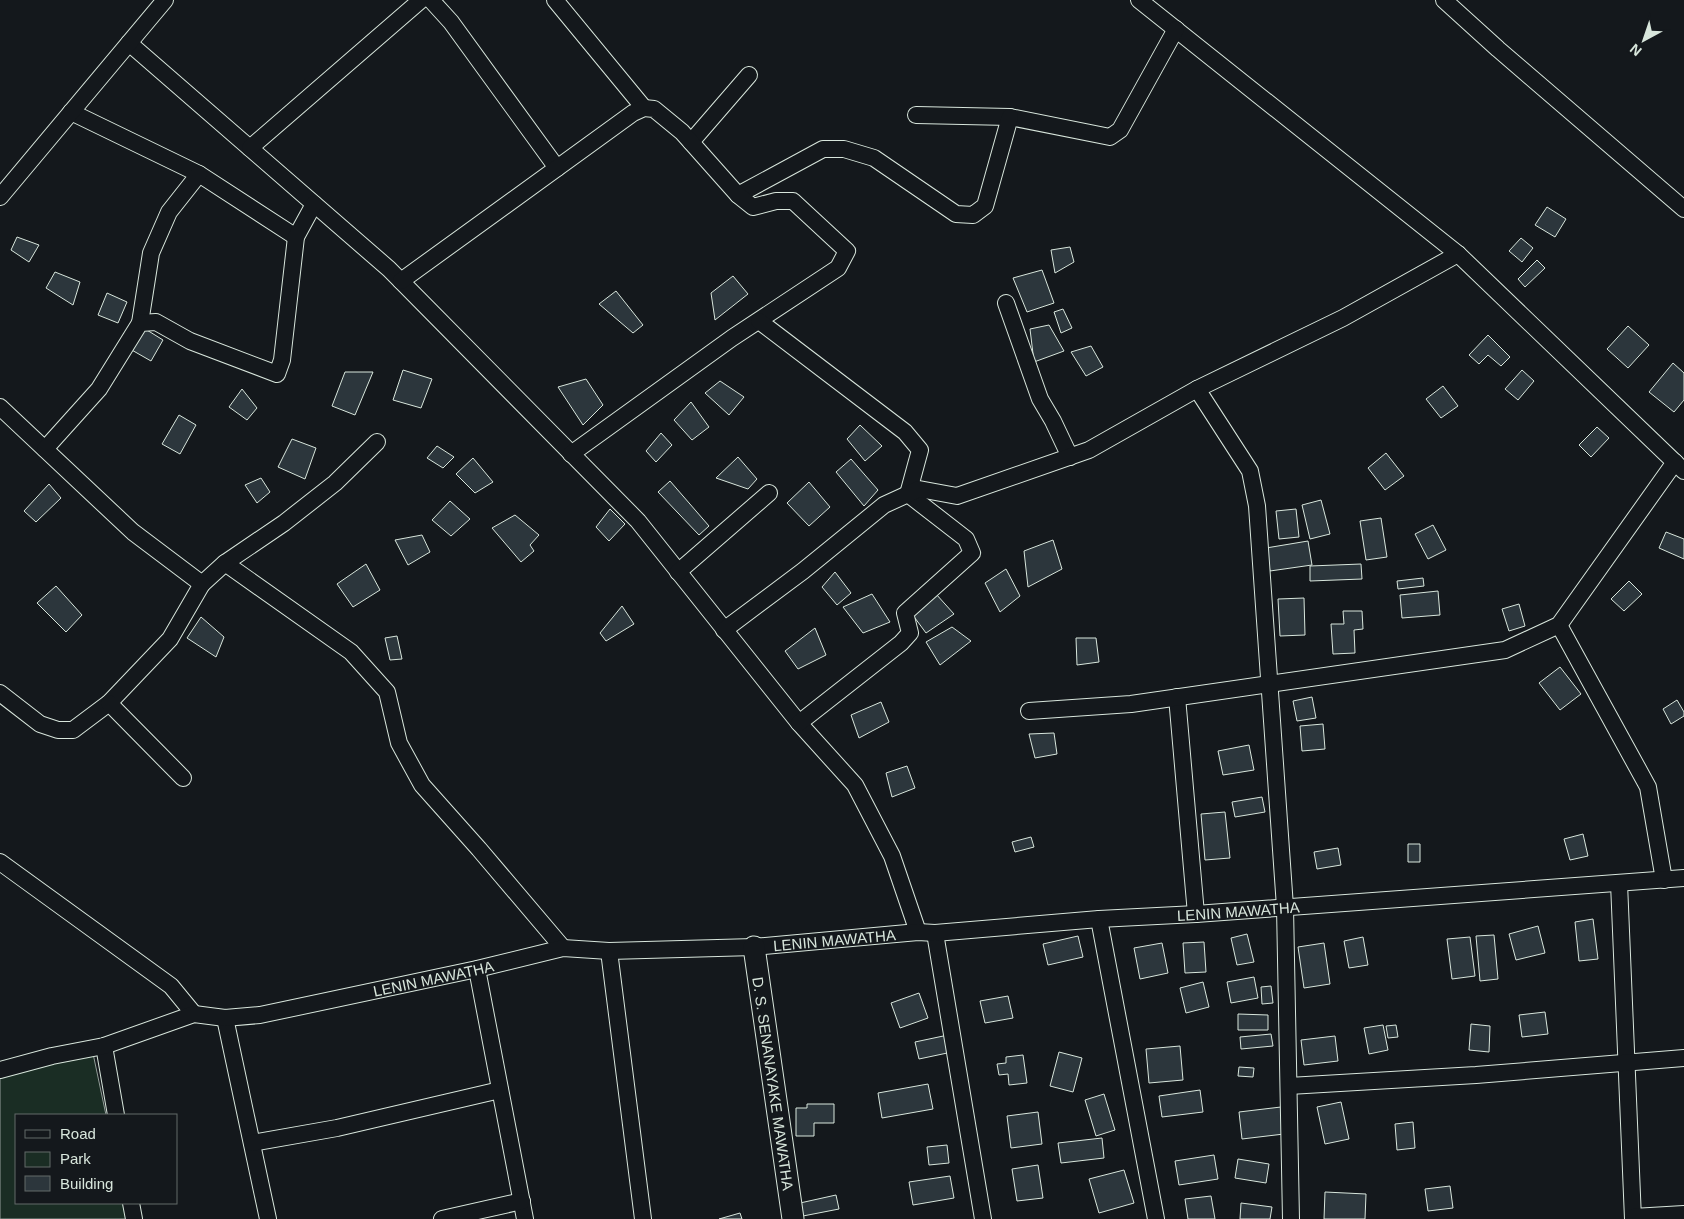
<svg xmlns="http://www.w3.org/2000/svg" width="1684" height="1219" font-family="Arial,sans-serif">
  <rect width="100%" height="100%" fill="#14181c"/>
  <path fill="#1a2d24" stroke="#939e99" d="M91 1044 106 1115H16V1203H124L127 1219H0V1071Z"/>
  <path fill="#2c363c" stroke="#d8e6dc" d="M1547 207 1566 219 1555 237 1535 225Z
    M17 237 39 245 29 262 11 250Z
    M1521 238 1533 248 1522 262 1509 251Z
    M1070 247 1074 262 1055 273 1051 250Z
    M1537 260 1545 268 1525 287 1518 279Z
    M1042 270 1054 303 1027 312 1013 278Z
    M55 272 80 282 73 305 46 288Z
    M733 276 748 294 715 320 711 293Z
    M616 291 643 325 633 333 599 304Z
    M107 293 127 302 118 323 98 315Z
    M1063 309 1072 328 1061 333 1054 312Z
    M1049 325 1064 351 1034 362 1030 329Z
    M1628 326 1649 345 1628 368 1607 349Z
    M142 327 163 340 151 361 130 349Z
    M1488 335 1510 357 1501 366 1488 355 1479 364 1469 355Z
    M1091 346 1103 367 1086 376 1071 352Z
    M1673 363 1684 373V400L1674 412 1649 392Z
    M403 370 432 379 421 408 393 400Z
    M1522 370 1534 381 1518 400 1505 389Z
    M345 372H373L355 415 332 406Z
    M586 379 603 405 583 425 558 387Z
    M720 381 744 397 729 415 705 393Z
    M1443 386 1458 406 1441 418 1426 399Z
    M242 389 257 408 247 420 229 407Z
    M691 402 709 427 692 440 674 420Z
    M179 415 196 425 180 454 162 444Z
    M860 425 882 446 865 461 847 439Z
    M1597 427 1609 438 1591 457 1579 445Z
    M661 433 672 445 656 462 646 451Z
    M292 439 316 448 305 479 278 467Z
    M437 446 454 457 443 468 427 458Z
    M1386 453 1404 476 1385 490 1368 468Z
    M738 457 757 479 748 489 716 478Z
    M473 458 493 482 475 493 456 474Z
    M851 459 878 490 864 506 836 472Z
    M261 478 270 492 257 503 245 485Z
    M670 481 709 526 699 535 658 492Z
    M809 482 830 507 809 526 787 503Z
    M49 484 61 498 36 522 24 511Z
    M1321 500 1330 534 1310 539 1302 505Z
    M450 501 470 519 451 536 432 520Z
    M610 509 625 524 609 541 596 527Z
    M1296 509 1299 537 1279 539 1276 511Z
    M515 515 539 535 530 545 534 551 521 562 492 528Z
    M1381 518 1387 557 1366 560 1360 521Z
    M1433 525 1446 550 1428 559 1415 534Z
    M1666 532 1684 539V559L1659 548Z
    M422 535 430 552 408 565 395 540Z
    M1053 540 1062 569 1028 587 1024 551Z
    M1308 541 1312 565 1270 571 1266 548Z
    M366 564 380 590 353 607 337 584Z
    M1361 564 1362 579 1310 581V566Z
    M1006 569 1020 596 1000 612 985 583Z
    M835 572 851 593 837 605 822 587Z
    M1423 578 1424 586 1398 589 1397 581Z
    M1629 581 1642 594 1624 611 1611 599Z
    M56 586 82 615 66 632 37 603Z
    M1438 591 1440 615 1402 618 1400 595Z
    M872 594 890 622 863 633 843 607Z
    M936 594 954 614 926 633 912 614Z
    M1304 598 1305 635 1280 636 1278 599Z
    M1519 604 1525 626 1509 631 1502 609Z
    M622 606 634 624 606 641 600 633Z
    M1343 611H1362L1363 629 1354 630 1355 653 1333 654 1331 624H1344Z
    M201 617 224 637 216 657 187 638Z
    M952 627 971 641 940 665 926 642Z
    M815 628 826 655 798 669 785 651Z
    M397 636 402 659 390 660 385 638Z
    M1076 638H1096L1099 662 1077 665Z
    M1560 667 1581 694 1560 710 1539 683Z
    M1312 697 1316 718 1297 721 1293 701Z
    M1677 700 1684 712V716L1671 724 1663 709Z
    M881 702 889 722 859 738 851 715Z
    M1323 724 1325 749 1302 751 1300 726Z
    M1054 733 1057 754 1035 758 1029 734Z
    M1249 745 1254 770 1223 775 1218 751Z
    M907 766 915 788 892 797 886 773Z
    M1262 797 1265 812 1235 817 1232 802Z
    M1225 812 1230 858 1205 860 1201 814Z
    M1583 834 1588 856 1570 860 1564 839Z
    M1031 837 1034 847 1015 852 1012 842Z
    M1408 844H1420V862H1408Z
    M1338 848 1341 865 1317 869 1314 852Z
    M1593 919 1598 959 1579 961 1575 922Z
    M1538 926 1545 953 1516 960 1509 934Z
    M1247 934 1254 962 1237 965 1231 938Z
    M1494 935 1498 979 1480 981 1476 936Z
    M1078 936 1083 957 1048 965 1043 944Z
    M1363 937 1368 965 1349 968 1344 941Z
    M1470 937 1475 976 1452 979 1447 939Z
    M1204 942 1206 972 1185 973 1183 943Z
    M1162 943 1168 973 1140 979 1134 948Z
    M1324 943 1330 984 1304 988 1298 947Z
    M1254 977 1258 998 1231 1003 1227 982Z
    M1203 982 1209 1007 1186 1013 1180 988Z
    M1271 986 1273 1003 1262 1004 1261 987Z
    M919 993 928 1018 900 1028 891 1003Z
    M1008 996 1013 1018 985 1023 980 1001Z
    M1545 1012 1548 1034 1522 1037 1519 1015Z
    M1238 1014 1268 1015V1030H1238Z
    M1471 1024 1490 1026 1489 1052 1469 1050Z
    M1383 1025 1388 1050 1369 1054 1364 1028Z
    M1396 1025 1398 1037 1388 1038 1386 1026Z
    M1271 1034 1273 1046 1241 1049 1240 1037Z
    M948 1035 952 1052 919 1059 915 1042Z
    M1335 1036 1338 1061 1304 1065 1301 1040Z
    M1180 1046 1183 1080 1149 1083 1146 1049Z
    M1059 1052 1082 1058 1073 1092 1050 1086Z
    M1023 1055 1027 1083 1009 1085 1008 1074 999 1075 997 1064 1006 1063V1057Z
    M1239 1067 1254 1068 1253 1077 1238 1076Z
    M928 1084 933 1109 882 1118 878 1093Z
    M1200 1090 1203 1112 1162 1117 1159 1096Z
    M1104 1094 1115 1130 1096 1136 1085 1100Z
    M1341 1102 1349 1139 1325 1144 1317 1107Z
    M807 1104H834V1123H814V1136H796V1108H807Z
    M1281 1107 1284 1134 1242 1139 1239 1112Z
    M1038 1112 1042 1144 1011 1148 1007 1116Z
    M1413 1122 1415 1148 1397 1150 1395 1124Z
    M1102 1138 1104 1158 1061 1163 1058 1143Z
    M947 1145 949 1163 929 1165 927 1147Z
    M1214 1155 1218 1179 1179 1185 1175 1161Z
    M1238 1159 1269 1164 1266 1183 1235 1178Z
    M1038 1165 1043 1198 1017 1201 1012 1169Z
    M1124 1170 1134 1203 1099 1213 1089 1179Z
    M950 1176 954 1198 913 1205 909 1182Z
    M1450 1186 1453 1208 1428 1211 1425 1189Z
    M1325 1192 1366 1194 1365 1219H1324Z
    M836 1195 839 1209 803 1216 800 1203Z
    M1211 1196 1215 1219H1188L1185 1199Z
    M1241 1203 1272 1207 1270 1219H1240Z
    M740 1213 742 1219H719Z"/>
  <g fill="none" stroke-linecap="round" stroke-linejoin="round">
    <g stroke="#d8e6dc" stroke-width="18">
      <g id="minor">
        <path d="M431 0 451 22 557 168"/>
        <path d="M555 0 644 108"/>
        <path d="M1139 0 1458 254 1684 471"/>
        <path d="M1444 0 1498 49 1684 209"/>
        <path d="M129 43 389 269 638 521 799 723 855 785 892 856 918 932"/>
        <path d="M71 112 199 174 296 237"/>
        <path d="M916 115 1010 117 1110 137 1120 130 1176 29"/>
        <path d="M691 142 749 75"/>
        <path d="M250 148 421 0"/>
        <path d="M738 195 823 149H844L874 158 956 214 973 215 985 206 1010 117"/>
        <path d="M0 197 165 0"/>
        <path d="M401 281 633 113 644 108 654 109 682 132 738 195 753 207 776 201H793L847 251 838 268 732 338 571 454"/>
        <path d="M1006 303 1040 399 1053 421 1070 457"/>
        <path d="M759 321 905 432 920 450 908 494 966 539 972 553 905 613 910 633 901 643 799 723"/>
        <path d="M140 323 151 253 169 212 199 174"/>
        <path d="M1197 389 1250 471 1257 506 1285 907 1291 1219"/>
        <path d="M0 407 133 532 202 584 225 563 351 652 387 692 399 743 422 785 479 849 563 948"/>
        <path d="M45 449 99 389 140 323 156 322 190 341 277 374 282 360 296 237 314 204"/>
        <path d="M225 563 284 523 335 483 377 442"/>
        <path d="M678 572 769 493"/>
        <path d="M1559 625 1648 787 1664 880"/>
        <path d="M724 630 803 571 884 505 919 489 957 496 1089 450 1197 389 1343 318 1458 254"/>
        <path d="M0 693 40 724 58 730H73L109 703 170 639 202 584"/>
        <path d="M1177 697 1196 914"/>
        <path d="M109 703 183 778"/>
        <path d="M1029 711 1131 704 1505 650 1559 625 1675 462"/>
        <path d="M0 862 171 986 194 1014"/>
        <path d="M1619 883 1633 1219"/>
        <path d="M1099 919 1156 1219"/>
        <path d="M935 933 983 1219"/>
        <path d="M609 951 643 1219"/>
        <path d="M477 969 525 1219"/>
        <path d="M225 1018 268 1219"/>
        <path d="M104 1046 116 1115"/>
        <path id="s1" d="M0 1070 52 1056 104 1046 194 1014 225 1018 260 1015 477 969 563 948 609 951 754 947 918 932 935 933 1099 919 1196 914 1684 878"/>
        <path d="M1289 1086 1476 1075 1684 1058"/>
        <path d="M252 1143 337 1128 500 1090"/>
        <path d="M131 1203 134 1219"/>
        <path d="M1633 1217 1684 1214"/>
        <path d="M442 1219 522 1201"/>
      </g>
    </g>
    <g stroke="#d8e6dc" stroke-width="23">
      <g id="major">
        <path id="s2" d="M754 947 793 1219"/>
      </g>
    </g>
    <use href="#minor" stroke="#14181c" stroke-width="16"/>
    <use href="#major" stroke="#14181c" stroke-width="21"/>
  </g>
  <g text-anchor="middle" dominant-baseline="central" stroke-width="4" stroke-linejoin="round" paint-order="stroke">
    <g font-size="15" fill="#d8e6dc" stroke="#14181c">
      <text stroke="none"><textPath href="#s1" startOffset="1256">LENIN MAWATHA</textPath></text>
      <text stroke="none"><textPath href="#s1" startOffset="851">LENIN MAWATHA</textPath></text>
      <text stroke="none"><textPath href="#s1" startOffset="446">LENIN MAWATHA</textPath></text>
      <text stroke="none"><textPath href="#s2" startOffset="138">D. S. SENANAYAKE MAWATHA</textPath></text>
    </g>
  </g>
  <rect x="15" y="1114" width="162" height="90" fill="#14181c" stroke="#626a69"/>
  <rect x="25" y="1130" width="25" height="8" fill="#14181c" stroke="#626a69"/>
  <text x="60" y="1139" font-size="15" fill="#d8e6dc">Road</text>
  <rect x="25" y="1152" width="25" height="15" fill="#1a2d24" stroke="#626a69"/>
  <text x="60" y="1164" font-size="15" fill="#d8e6dc">Park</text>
  <rect x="25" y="1176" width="25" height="15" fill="#2c363c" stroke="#626a69"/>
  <text x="60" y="1189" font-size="15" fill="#d8e6dc">Building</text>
  <g transform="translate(1644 40) rotate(220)" stroke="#14181c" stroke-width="4" paint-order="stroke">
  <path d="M0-4L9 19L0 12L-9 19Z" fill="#d8e6dc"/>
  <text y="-8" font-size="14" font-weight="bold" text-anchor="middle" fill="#d8e6dc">N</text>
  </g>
</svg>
